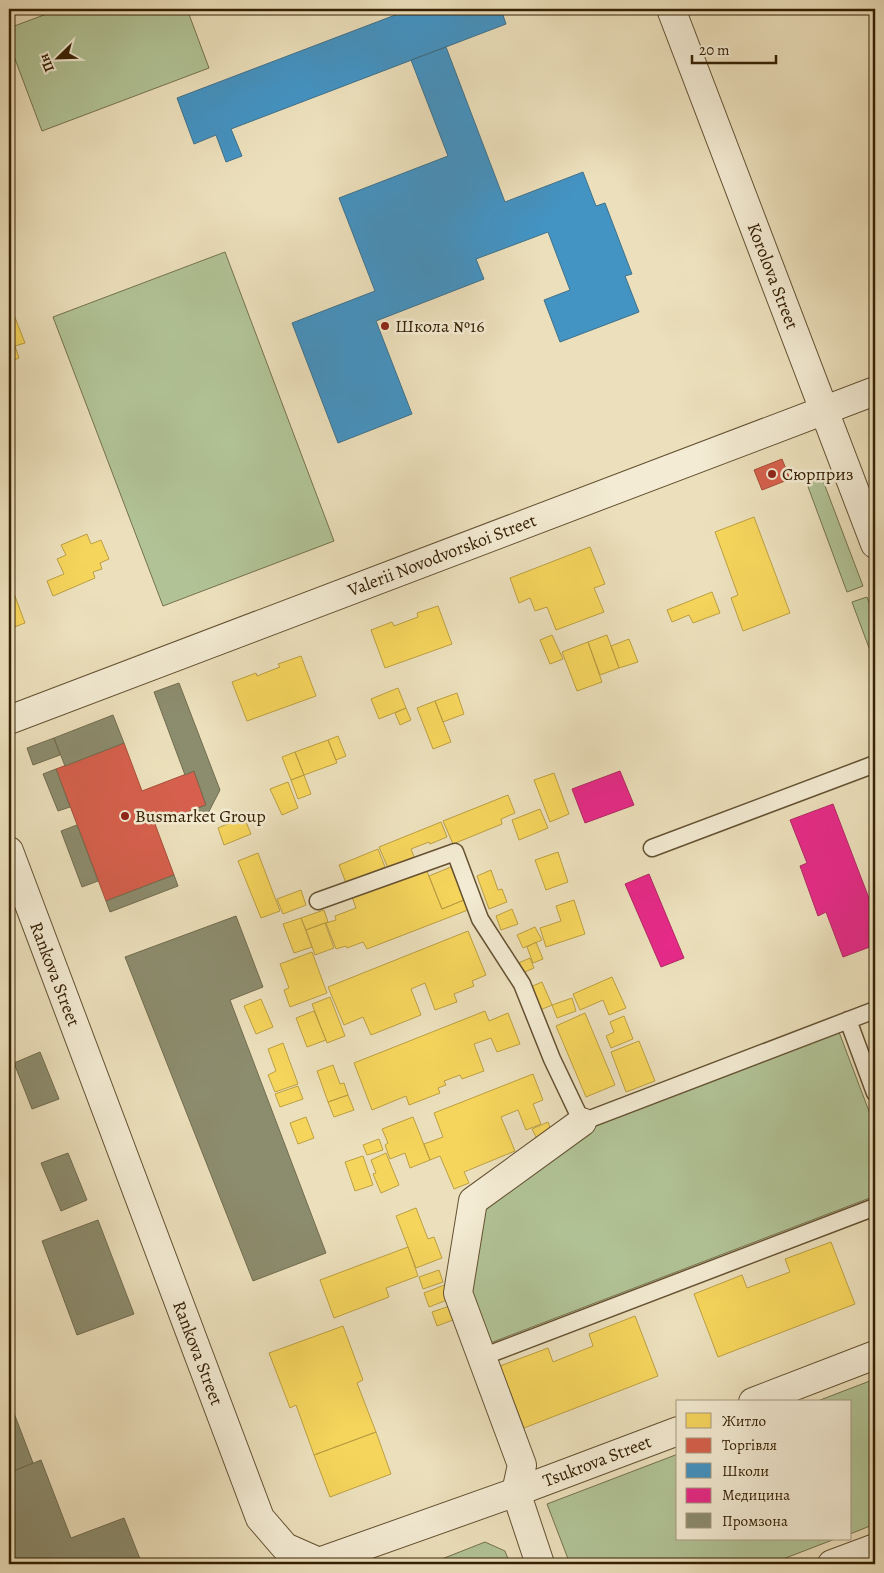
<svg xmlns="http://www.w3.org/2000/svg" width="884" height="1573" font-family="Alegreya,serif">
  <rect width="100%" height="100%" fill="#ece0bc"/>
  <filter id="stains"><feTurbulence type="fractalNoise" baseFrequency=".004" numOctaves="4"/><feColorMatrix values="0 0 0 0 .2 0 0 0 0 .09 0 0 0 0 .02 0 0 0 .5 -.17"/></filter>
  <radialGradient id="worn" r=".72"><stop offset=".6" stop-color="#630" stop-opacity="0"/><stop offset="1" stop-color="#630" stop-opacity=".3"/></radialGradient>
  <path fill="#b1c396" stroke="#74724d" d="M60 9H187L209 68 42 131 9 43V28Z
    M225 252 334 541 163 606 53 317Z
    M822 478 863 586 847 592 807 484Z
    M867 597 875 618V664L852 602Z
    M839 1032 875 1127V1196L485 1345 465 1293 480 1205 585 1128Z
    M875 1379V1524L850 1534V1402H815Z
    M678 1454V1539H835L770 1564H570L547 1504Z
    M485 1542 505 1551 510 1564H429Z"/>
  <path fill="#f6d55c" stroke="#bc9f42" d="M14 315 25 343 15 346 19 358 9 362V317Z
    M754 517 790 613 743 631 731 598 738 595 715 532Z
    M87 534 91 544 101 540 109 559 100 563 102 569 93 572 95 578 53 596 47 581 64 574 57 559 66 555 61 545Z
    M590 547 605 584 594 588 604 612 556 630 547 607 535 611 530 598 519 603 510 578Z
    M9 580 25 623 9 629Z
    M712 592 720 613 693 623 689 615 672 622 667 610Z
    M438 606 452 644 385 668 371 630 392 622 394 626 418 617 417 613Z
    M552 635 563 659 550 664 540 640Z
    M607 635 619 668 600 675 588 642Z
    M629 639 638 662 619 668 611 646Z
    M588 642 602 682 577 691 562 652Z
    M301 656 316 696 247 721 232 682 256 673 257 676 280 667 278 664Z
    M398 688 406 708 379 719 371 699Z
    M457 693 464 714 443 722 435 701Z
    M435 701 451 742 433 749 417 708Z
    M406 708 411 720 400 725 395 713Z
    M338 736 346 756 336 760 328 740Z
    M328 740 337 763 304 775 295 752Z
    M295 752 304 775 291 780 282 757Z
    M554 773 569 814 550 822 534 780Z
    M304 775 311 794 298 799 291 780Z
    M288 782 298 808 282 815 270 789Z
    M508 795 515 813 501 819 502 824 453 844 443 821Z
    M540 809 548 828 519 840 512 820Z
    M244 817 251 834 224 845 218 828Z
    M441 822 447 837 430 844 429 842 411 849 414 857 388 868 379 847Z
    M378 849 385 867 346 883 339 865Z
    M558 852 568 882 546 890 535 860Z
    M258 853 280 911 261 918 238 861Z
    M451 867 464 900 442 909 429 876Z
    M426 869 442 909 464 900 468 910 367 949 363 942 347 948 346 946 336 949 326 923 336 920 335 916 356 908 352 897Z
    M491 870 498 890 502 889 507 902 489 909 477 876Z
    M301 890 306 905 283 914 277 899Z
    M574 900 585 934 546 947 540 928 561 921 556 906Z
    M512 909 518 924 501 930 496 916Z
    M324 910 328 922 306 930 301 918Z
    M301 918 312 947 294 953 283 924Z
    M325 923 334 948 315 955 306 930Z
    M535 927 542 940 523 948 517 935Z
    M468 931 486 975 472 981 474 986 454 994 457 1002 435 1010 425 983 411 989 421 1015 371 1035 363 1017 344 1025 328 987Z
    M536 942 543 959 533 963 527 947Z
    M312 952 327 993 290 1007 284 990 289 988 280 964Z
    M530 958 534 968 520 974 516 964Z
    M612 977 626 1008 609 1015 603 1000 580 1010 573 994Z
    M542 982 552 1005 538 1011 528 988Z
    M330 997 345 1036 327 1043 312 1004Z
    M572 998 576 1011 557 1018 552 1005Z
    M261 999 273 1027 256 1034 244 1006Z
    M314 1011 326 1040 307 1047 296 1018Z
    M485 1011 489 1021 508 1013 520 1044 497 1052 491 1038 474 1044 484 1071 462 1079 460 1075 444 1081 446 1085 438 1088 440 1093 409 1105 406 1096 372 1110 354 1063Z
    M585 1013 615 1085 586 1097 556 1026Z
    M624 1016 633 1039 611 1048 606 1036 614 1032 610 1022Z
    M639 1041 655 1081 626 1092 611 1052Z
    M283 1043 298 1084 275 1092 268 1075 276 1071 268 1049Z
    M333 1065 340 1084 344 1083 348 1095 328 1102 317 1071Z
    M533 1074 543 1100 533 1104 541 1124 526 1130 518 1110 501 1117 515 1151 464 1172 469 1183 454 1189 440 1156 430 1160 424 1144 443 1137 434 1113Z
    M298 1086 303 1099 280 1107 275 1094Z
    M348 1095 354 1110 334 1117 328 1102Z
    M306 1117 314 1138 298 1144 290 1123Z
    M413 1117 430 1160 410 1168 405 1153 390 1159 385 1145 388 1143 382 1129Z
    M548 1122 552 1132 537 1139 532 1129Z
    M379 1139 383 1150 367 1155 363 1145Z
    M386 1153 399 1185 381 1193 373 1174 376 1173 371 1160Z
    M363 1156 373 1185 355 1191 345 1162Z
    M416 1208 428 1239 434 1237 442 1258 416 1268 396 1216Z
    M831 1242 855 1304 718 1357 694 1294 742 1275 747 1288 790 1272 785 1259Z
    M408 1247 418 1276 386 1288 389 1297 334 1318 320 1280Z
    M439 1270 443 1282 423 1289 419 1277Z
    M447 1284 452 1298 429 1307 424 1293Z
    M456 1304 461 1317 437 1326 432 1312Z
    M635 1316 658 1376 524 1428 500 1366 548 1348 553 1362 593 1346 589 1334Z
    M343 1326 363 1380 357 1383 376 1432 314 1455 296 1405 290 1408 269 1353Z
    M376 1432 391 1474 330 1497 314 1455Z"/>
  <path fill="#d6604d" stroke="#a64d37" d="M782 459 790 479 762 490 754 470Z
    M124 743 142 791 194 771 206 805 155 824 174 875 106 901 56 769Z"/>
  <path fill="#4393c3" stroke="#3f718a" d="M411 9H501L506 24 231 129 242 156 226 162 216 135 194 144 177 98Z
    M446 47 505 202 583 172 596 206 605 203 632 274 625 276 639 312 560 342 544 300 570 290 548 232 476 259 484 279 376 321 412 414 338 443 292 323 375 291 339 198 448 156 411 60Z"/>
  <path fill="#e7298a" stroke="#b22762" d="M620 771 634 805 585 823 572 789Z
    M833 804 875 914V945L843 957 826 912 818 916 800 866 807 863 790 820Z
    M649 874 684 958 661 967 625 884Z"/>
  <path fill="#8c8c6e" stroke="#726c4e" d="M179 683 220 790 203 823 198 808 206 805 194 771 185 775 154 692Z
    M113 715 124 743 65 766 54 738Z
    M54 738 60 755 33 765 27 748Z
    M56 769 70 807 58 811 43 774Z
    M77 825 98 881 82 887 61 831Z
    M174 875 178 886 110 912 106 901Z
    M236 916 263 987 230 1000 326 1253 253 1281 125 957Z
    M40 1052 59 1099 32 1109 14 1063Z
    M68 1153 87 1200 61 1211 41 1163Z
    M98 1220 134 1314 77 1335 42 1241Z
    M9 1400 33 1463 13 1471 9 1461Z
    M41 1460 71 1538 124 1518 142 1564H9V1473Z"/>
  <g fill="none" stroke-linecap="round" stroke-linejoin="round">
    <g stroke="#645132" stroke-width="19">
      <path id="service" d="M652 848 875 764
        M318 901 455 852 480 919 522 984 552 1059 582 1122 875 1010
        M848 1020 875 1093
        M482 1357 875 1207"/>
    </g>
    <g stroke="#645132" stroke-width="30">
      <path id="minor" d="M671 9 875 544
        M9 720 875 391
        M753 1402 875 1355
        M516 1492 522 1465 458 1293 473 1201 582 1122
        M516 1492 678 1431
        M832 1564 875 1548"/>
    </g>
    <g stroke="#645132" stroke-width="30">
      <path id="tertiary" d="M9 851 260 1518 285 1547 319 1562 516 1492 540 1564"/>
    </g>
    <use href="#service" stroke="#f3ebd3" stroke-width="16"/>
    <use href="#minor" stroke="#f3ebd3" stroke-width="28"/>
    <use href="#tertiary" stroke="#f3ebd3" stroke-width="28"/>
  </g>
  <g fill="#8f2418" stroke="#f3ebd3" stroke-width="2">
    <circle cx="385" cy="326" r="5"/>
    <circle cx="772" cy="474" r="5"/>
    <circle cx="125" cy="816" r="5"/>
  </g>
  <g text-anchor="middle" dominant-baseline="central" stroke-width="5" stroke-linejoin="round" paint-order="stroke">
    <g font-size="18" fill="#362104" stroke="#f3ebd3">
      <text transform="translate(773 276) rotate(69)">Korolova Street</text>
      <text transform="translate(442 555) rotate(-21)">Valerii Novodvorskoi Street</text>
      <text transform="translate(55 974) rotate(69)">Rankova Street</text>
      <text transform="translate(198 1353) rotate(69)">Rankova Street</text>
      <text transform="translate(597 1461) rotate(-21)">Tsukrova Street</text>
    </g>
    <g font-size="18" fill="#362104" stroke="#f3ebd3" text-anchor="start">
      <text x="395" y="326">Школа №16</text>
      <text x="782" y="474">Сюрприз</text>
      <text x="135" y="816">Busmarket Group</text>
    </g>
  </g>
  <rect width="884" height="1573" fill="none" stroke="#ece0bc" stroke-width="30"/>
  <rect x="10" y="10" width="864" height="1553" fill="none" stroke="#362104" stroke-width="2.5"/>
  <rect x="15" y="15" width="854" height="1543" fill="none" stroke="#362104"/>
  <rect x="676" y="1400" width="175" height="140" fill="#f3ebd3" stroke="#a79a80"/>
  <rect x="686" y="1413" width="25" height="15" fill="#f6d55c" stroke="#a79a80"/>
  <text x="722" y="1426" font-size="15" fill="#362104">Житло</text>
  <rect x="686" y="1438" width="25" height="15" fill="#d6604d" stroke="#a79a80"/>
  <text x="722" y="1450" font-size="15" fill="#362104">Торгівля</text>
  <rect x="686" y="1463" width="25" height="15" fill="#4393c3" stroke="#a79a80"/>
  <text x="722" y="1476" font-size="15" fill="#362104">Школи</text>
  <rect x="686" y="1488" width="25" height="15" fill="#e7298a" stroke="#a79a80"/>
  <text x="722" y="1500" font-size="15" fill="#362104">Медицина</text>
  <rect x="686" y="1513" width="25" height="15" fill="#8c8c6e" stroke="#a79a80"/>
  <text x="722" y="1526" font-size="15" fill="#362104">Промзона</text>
  <g transform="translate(58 58) rotate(247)" stroke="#f3ebd3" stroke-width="4" paint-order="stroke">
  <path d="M0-4L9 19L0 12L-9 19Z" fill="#362104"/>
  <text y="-8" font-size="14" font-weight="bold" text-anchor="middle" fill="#362104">Пн</text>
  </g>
  <path d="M692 55v8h84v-8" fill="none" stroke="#362104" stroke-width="2.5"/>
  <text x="699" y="55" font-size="15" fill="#362104" stroke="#f3ebd3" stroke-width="4" paint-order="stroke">20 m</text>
  <rect width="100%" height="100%" filter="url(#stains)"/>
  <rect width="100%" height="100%" fill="url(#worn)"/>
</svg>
